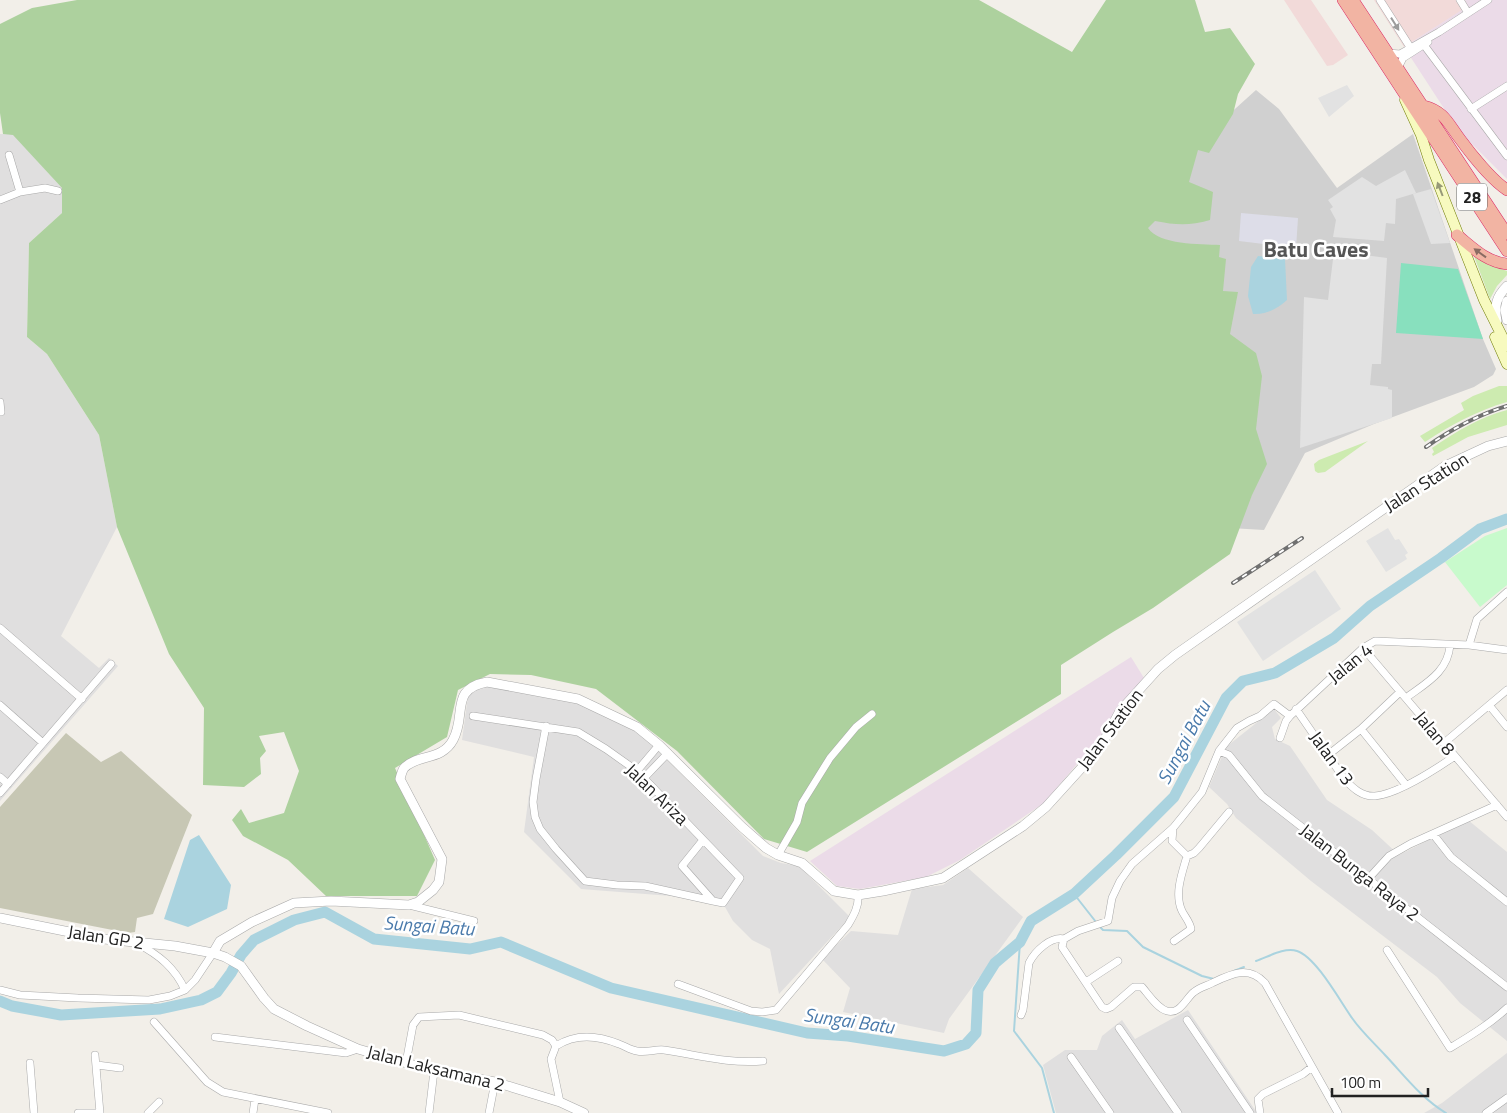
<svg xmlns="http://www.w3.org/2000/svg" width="1507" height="1113" font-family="'Titillium Web',sans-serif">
  <rect width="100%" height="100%" fill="#f2efe9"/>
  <path fill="#e0dfdf" d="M0 134H13L62 188V213L29 243 27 337 47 354 99 435 117 527 61 636 99 668 109 658 118 666 0 801Z
    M487 685 577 702 637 730 763 856 781 863 799 866 850 917 779 994 770 949 752 940 733 921 725 907 671 896 581 889 524 832 534 757 462 740 468 696 478 689Z
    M1274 709 1281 718 1272 727 1275 739 1290 746 1327 800 1372 830 1399 855 1468 820 1507 852V1041L1460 1003 1437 977 1311 881 1236 818 1227 804 1209 787 1226 747Z
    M968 868 1023 917 949 1019 944 1033 843 1012 850 988 822 959 851 931 898 935 912 889 943 885Z
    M1188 1010 1257 1113H1056L1043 1065 1065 1050H1097L1102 1036 1122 1020 1135 1039Z
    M1507 1053V1113H1424L1442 1103Z"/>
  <path fill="#f2dad9" d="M1284 0H1311L1348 55 1333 65 1327 66Z
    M1374 0H1465L1469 6 1404 47Z"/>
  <path fill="#ebdbe8" d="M1465 0H1507V179L1458 130 1404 47 1468 6Z
    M1131 657 1144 678 1099 738 1044 803 960 860 926 877 860 889 837 886 810 861Z"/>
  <path fill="#d0d0d0" d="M1256 90 1279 109 1337 188 1413 134 1483 339 1496 369 1493 375 1474 387 1374 424 1305 453 1264 530 1213 527 1017 113 1145 190Z"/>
  <path fill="#c7c7b4" d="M66 733 101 762 121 751 192 815 153 914 137 918 135 932 128 933 0 908V807Z"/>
  <path fill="#cdebb0" d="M1474 256 1489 265 1507 271V275L1497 286 1490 299Z
    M1499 386H1507V402C1476 411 1451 425 1425 442L1420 436 1464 410 1461 403 1473 396Z
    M1507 410V425L1468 437 1433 456 1432 454 1434 452 1432 448C1456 432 1479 417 1507 410Z
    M1368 441 1325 472 1318 473 1315 471 1314 464 1319 460Z"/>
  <path fill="#add19e" d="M77 0H979L1072 52 1106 0H1195L1205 32 1230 28 1255 64 1238 94 1233 114 1209 153 1198 150 1189 182 1213 192 1210 220C1189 226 1176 225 1155 221L1148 228C1159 245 1200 244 1220 245L1219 257 1226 259 1223 291 1238 292 1230 334 1256 353 1262 376 1256 429 1267 464 1252 495 1230 554 1153 608 1113 632 1061 665V694L807 852 764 839 677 751 596 689 531 675 490 674 458 690 447 737 395 768 435 860 417 896H326L288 860 243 836 232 820 241 809 249 823 284 813 299 771 284 732 259 736 266 751 260 758 261 774 244 787 203 785 204 708 169 654 117 527 99 435 47 354 27 337 29 243 62 213V188L13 135 3 134 0 113V24L32 8Z"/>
  <path fill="#c8facc" d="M1507 528V585L1480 607 1445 562 1485 536Z"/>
  <path fill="#88e0be" d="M1401 263 1458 269 1483 339 1396 333Z"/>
  <path fill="#e2e2e2" d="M1347 85 1354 96 1329 117 1318 98Z
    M1405 170 1416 193 1396 199 1395 224 1386 223 1384 241 1333 237 1336 220 1330 209 1333 207 1328 200 1362 177 1376 186Z
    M1431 189 1450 243 1431 244 1413 194Z
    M1334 251 1387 258 1381 364H1372L1370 385 1388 387V389L1392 390V418L1300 448 1304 297 1328 300Z
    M1388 528 1395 540 1399 539 1408 553 1405 555 1407 559 1386 572 1366 541Z
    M1315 570 1341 609 1263 661 1237 622Z"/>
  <path fill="#dddde8" d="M1241 213 1298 218 1296 248 1239 241Z"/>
  <path fill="#aad3df" d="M1258 256 1285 259 1287 300C1277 309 1266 315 1253 314L1248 296 1251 267Z
    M199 835 231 885 227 909 188 927 164 919 190 840Z"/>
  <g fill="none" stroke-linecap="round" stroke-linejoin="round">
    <path stroke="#aad3df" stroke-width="2" d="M1074 894 1096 922
      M1099 926 1103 930 1127 931 1143 947 1202 976 1214 979
      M1020 942 1014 1031 1042 1068 1054 1113
      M1256 961C1268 957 1284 947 1297 951 1316 957 1340 1001 1352 1018 1361 1031 1374 1043 1385 1055 1404 1075 1422 1099 1446 1113
      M1234 971 1244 967"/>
    <path stroke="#aad3df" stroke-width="11" d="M0 1001 12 1006 61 1015 160 1009 201 1000 217 992 231 973 241 955 254 940 294 920 325 912 374 939 470 949 501 942 611 988 807 1033 848 1036 944 1051 966 1044 976 1033 978 990 995 963 1020 942 1031 921 1074 894 1116 855 1174 797 1226 698 1243 681 1275 673 1334 638 1370 606 1441 558 1480 529 1507 519"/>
    <g stroke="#a9a9a9" stroke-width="8">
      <path id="minor" d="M1380 0 1410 47
        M1460 0 1468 13
        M1424 45 1507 156
        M1388 53 1400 54 1439 32 1488 0
        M1398 68 1403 58 1428 42
        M1471 109 1507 86
        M20 192 45 188 58 191
        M0 200 20 192 9 155
        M0 402 1 412
        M0 628 82 699
        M1469 645 1477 619 1507 592
        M1363 648 1507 817
        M1406 698C1426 683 1448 672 1450 645
        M0 705 43 743
        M1489 705 1507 727
        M1296 709 1345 780C1353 788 1362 797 1375 796 1398 794 1436 769 1455 756
        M473 716 578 732 606 749 637 771 740 878 723 903 713 901 682 866 703 840
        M1290 716 1274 704 1260 716 1249 721 1237 728 1219 751 1202 792 1182 817 1173 828 1132 864 1120 881 1112 898 1108 921 1078 931 1064 939 1062 947 1102 1007 1106 1009 1111 1007 1134 987H1142C1149 995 1157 1008 1167 1011 1180 1015 1186 998 1194 992 1199 988 1206 986 1212 983 1231 974 1248 965 1265 983L1338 1113
        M546 726 536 779 533 802 535 817 540 829 556 849 585 881 617 885 645 886 713 901
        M1361 729 1406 785
        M1280 738 1286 721 1290 716 1363 648 1375 641 1469 645 1507 650
        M1444 743 1507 690
        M1219 751 1229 755 1262 796 1507 987
        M1328 755 1361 729 1400 692
        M637 771 659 745
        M0 777 8 784
        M644 778 668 753
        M0 793 111 664
        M1173 828 1172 841 1187 856C1182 873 1174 894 1182 911 1185 917 1190 922 1191 929L1174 941
        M1433 834 1451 857 1507 902
        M778 855 797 822 802 803 830 758 856 727 872 714
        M1187 856 1194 853 1199 848 1229 812
        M1368 879 1389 856 1410 844 1497 805
        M409 905 474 921
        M138 944C159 955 175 968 185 990
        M1387 950 1450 1048C1470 1036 1490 1024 1507 1008
        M1086 982 1118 961
        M678 984 751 1011 762 1012 776 1010 848 925C854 915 859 906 858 895
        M0 990 20 995 78 998 149 1000 170 996 185 990 195 980 213 953
        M1021 1015 1023 1010 1029 963C1035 951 1051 936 1064 939
        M1187 1020 1250 1113
        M154 1022 207 1082 223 1092 328 1113
        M1119 1028 1178 1113
        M215 1037 346 1053 358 1049
        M556 1046C576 1033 597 1035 619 1044 625 1046 630 1050 637 1051 646 1053 655 1049 664 1050 698 1055 728 1064 763 1061
        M95 1055 100 1113
        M1071 1057 1110 1113
        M30 1063 34 1113
        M406 1063 413 1025 419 1017 459 1015 543 1035 552 1040 556 1046 551 1059 560 1102
        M97 1065 120 1068
        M78 1113H96
        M148 1113 159 1102
        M253 1113 255 1099
        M429 1113 434 1071
        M489 1113 495 1082
        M1260 1113 1258 1099 1263 1094 1303 1074 1312 1067
        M1486 1113 1507 1098"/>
    </g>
    <g stroke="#a9a9a9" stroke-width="10">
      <path id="tertiary" d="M1507 301 1505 310 1507 320
        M1497 321C1494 306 1496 297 1507 286
        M0 918 104 939 175 946 213 953 225 957 241 966 264 998 274 1009 307 1026 358 1049 434 1071 495 1082 560 1102 584 1113
        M213 953 220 941 252 922 294 903 331 901 409 905 418 902 433 890 439 882 442 859 400 779C401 775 402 771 404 768 417 754 442 761 453 740 467 715 449 689 487 682L578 699 637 727 659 745 742 827 766 848 778 855 802 863 834 891 858 895 883 891 943 878 1023 826 1046 807 1085 764 1106 737 1120 711 1158 669 1175 655 1445 466 1488 446 1507 441"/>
    </g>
    <g stroke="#707d05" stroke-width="11">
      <path id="secondary" d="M1405 100 1421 135 1429 160 1484 300 1507 346
        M1495 337 1507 364"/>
    </g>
    <g stroke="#dc2a67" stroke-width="12">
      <path id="trunk" d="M1343 0 1507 251
        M1353 0 1507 234
        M1424 106C1444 111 1448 123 1460 139 1471 154 1492 180 1507 190
        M1457 235C1472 247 1486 262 1507 264"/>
    </g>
    <use href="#minor" stroke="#fff" stroke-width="7"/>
    <use href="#tertiary" stroke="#fff" stroke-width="9"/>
    <use href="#secondary" stroke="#f7fabf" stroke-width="10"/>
    <use href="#trunk" stroke="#f2b4a3" stroke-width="11"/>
    <g stroke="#707070" stroke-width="4">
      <path id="rail" d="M1426 447C1452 429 1477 415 1507 406
        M1233 583 1302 538"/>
    </g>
    <use href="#rail" stroke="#fff" stroke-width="2" stroke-dasharray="5.5" stroke-linecap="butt"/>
  </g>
  <defs><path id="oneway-solid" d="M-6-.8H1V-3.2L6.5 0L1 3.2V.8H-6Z" transform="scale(1.25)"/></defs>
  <use fill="#9c9c9c" href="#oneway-solid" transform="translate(1395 24) rotate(58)"/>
  <use fill="#979978" href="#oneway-solid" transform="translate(1440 189) rotate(-111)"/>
  <use fill="#8a6b62" href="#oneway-solid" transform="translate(1480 253) rotate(-144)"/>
  <g text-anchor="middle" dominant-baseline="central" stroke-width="5" stroke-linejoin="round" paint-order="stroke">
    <rect fill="#fff" stroke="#646464" stroke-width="1" x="1457" y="183.5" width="30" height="27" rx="4"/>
    <g font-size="16" font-weight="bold" fill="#222">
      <text x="1472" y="197">28</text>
    </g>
    <g font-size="18" fill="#222" stroke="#fff">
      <text transform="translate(1426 482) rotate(-32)">Jalan Station</text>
      <text transform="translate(1350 663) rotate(-39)">Jalan 4</text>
      <text transform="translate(1110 729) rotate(-53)">Jalan Station</text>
      <text transform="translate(1435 733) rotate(50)">Jalan 8</text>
      <text transform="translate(1332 758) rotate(54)">Jalan 13</text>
      <text transform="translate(657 794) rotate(44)">Jalan Ariza</text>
      <text transform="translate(1360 872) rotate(38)">Jalan Bunga Raya 2</text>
      <text transform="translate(106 937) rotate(9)">Jalan GP 2</text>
      <text transform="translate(436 1068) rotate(14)">Jalan Laksamana 2</text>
    </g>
    <g font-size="19" font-style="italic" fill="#4a7aab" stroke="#fff">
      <text transform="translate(1183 742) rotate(-62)">Sungai Batu</text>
      <text transform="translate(429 925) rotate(4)">Sungai Batu</text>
      <text transform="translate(849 1020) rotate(8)">Sungai Batu</text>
    </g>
    <g font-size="22" font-weight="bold" fill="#555" stroke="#fff">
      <text x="1316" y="249">Batu Caves</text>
    </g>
  </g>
  <path d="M1332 1088v8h96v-8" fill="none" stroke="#222222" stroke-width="2.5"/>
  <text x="1340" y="1088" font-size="15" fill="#222222" stroke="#ffffff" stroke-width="4" paint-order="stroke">100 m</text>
</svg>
